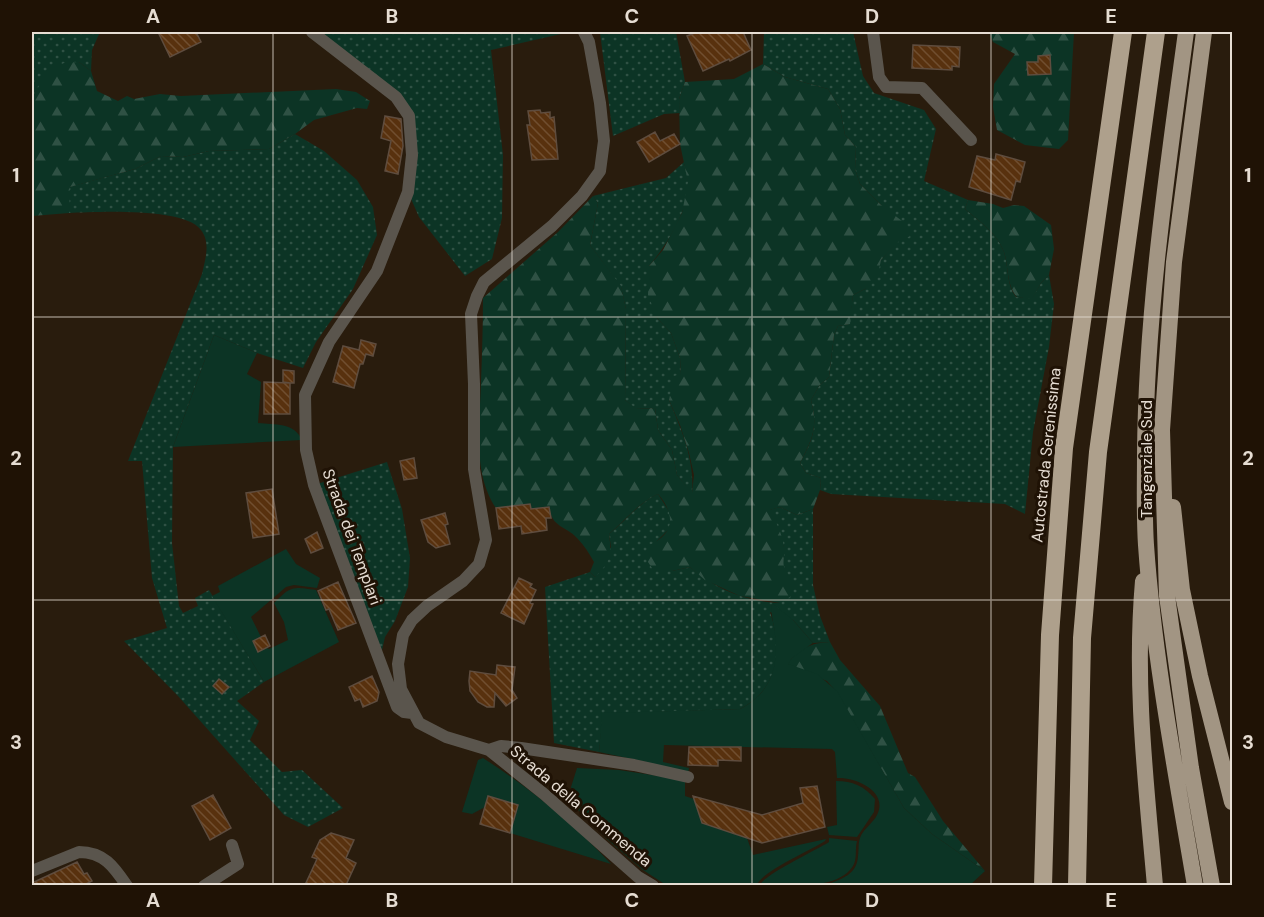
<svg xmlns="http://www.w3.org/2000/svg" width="1264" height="917" font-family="'DM Sans',sans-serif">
  <defs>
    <pattern id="grass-dots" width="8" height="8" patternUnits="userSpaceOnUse" patternTransform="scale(1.5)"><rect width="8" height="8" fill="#0c3425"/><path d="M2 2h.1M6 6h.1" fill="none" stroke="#2f5144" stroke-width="1.8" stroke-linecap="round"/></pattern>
    <pattern id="forest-firs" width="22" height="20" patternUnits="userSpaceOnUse" patternTransform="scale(1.5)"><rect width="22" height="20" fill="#0c3425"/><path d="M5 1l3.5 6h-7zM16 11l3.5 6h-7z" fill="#2f5144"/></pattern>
    <pattern id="building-back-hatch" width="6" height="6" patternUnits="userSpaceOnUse" patternTransform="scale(1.5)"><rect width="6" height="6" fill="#58310e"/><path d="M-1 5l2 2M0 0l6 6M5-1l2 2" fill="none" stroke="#704e30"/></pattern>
  </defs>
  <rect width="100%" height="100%" fill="#291c0d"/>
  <path fill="url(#grass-dots)" d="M32 32H100L92 50 91 71 79 62 38 89 32 99Z
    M312 32H560L561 34 491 50 503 155 502 218 492 259 465 276 419 217 408 192 409 116Z
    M600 32H676L685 82 679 99 680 113 664 114 613 136Z
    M764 32H853L863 76 874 93 924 110 936 129 924 181 968 200 965 209C980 222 997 233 1004 252 1009 268 1006 284 1016 297L1032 298 1041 283 1049 275 1054 304 1049 347 1033 432 1025 514 1005 504 831 494 820 490 821 478 806 473 800 463C813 439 818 427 811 400L819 386 829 377 834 335 838 326 849 324 853 295 865 289 881 260 897 242 881 205 860 184 855 169 856 147 845 135 840 109 828 89 785 77 763 64Z
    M295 134 324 151 357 180 373 207 377 235 353 289 316 342 303 368 257 353 214 335 173 447 172 543 179 606 183 613 198 606 195 598 209 590 264 682 237 701 259 721 250 740 282 772 302 770 343 808 308 827 284 815 178 696 124 641 167 628 152 578 142 461H128L202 274C205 260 211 243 201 230 184 207 97 212 69 213V187L135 169 161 156 183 157 209 151 269 149Z
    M684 162C685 168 688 175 688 181 689 210 667 245 649 266L657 318 671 333 680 358 681 374 669 400C682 431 695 460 692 494L677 475 672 450 658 430 655 408 636 409 625 400 626 309 621 287 590 245 598 203 593 196 666 178Z
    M387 462 402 509 410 558 408 587 395 621 385 637 380 659 314 485Z
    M658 494 672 516 669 529 655 543 672 571 690 567C715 589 747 602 780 603L784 547 769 510 780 507 797 515 813 509V585L820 616 830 642 813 643 793 620 770 612C783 650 779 689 740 709L603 714 599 752 554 743 545 587 590 572 595 577 611 547 609 534C627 520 638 503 658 494Z"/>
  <path fill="url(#forest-firs)" d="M989 32H1074L1068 140 1059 149 1025 145 997 130 993 107 994 84 1015 54 993 42Z
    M79 62 91 71 97 91 118 101 127 96 134 99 160 94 181 96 336 89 356 92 370 101 367 109 357 108 314 120 295 134 269 149 209 151 183 157 161 156 135 169 70 187 69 213 32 216V99L47 71 64 63Z
    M763 64 785 77 828 89 840 109 845 135 856 147 855 169 860 184 881 205 906 224 910 236 897 243 881 260 878 274 865 289 853 295 850 324 838 326 834 335 829 377 819 386 811 400C818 427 813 438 800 463L806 473 821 478 820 490 813 509 797 515 780 507 770 510C776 522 782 533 784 547 785 566 779 562 792 580L790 597 780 603 740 596 705 580 690 567 672 571 652 568 646 559 647 546C675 535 676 515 658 494 637 504 627 519 609 534 612 556 611 561 595 577L590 572 594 562C589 553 584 545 577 538 565 525 552 528 549 507L530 509 529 504 496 508C472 473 480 422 481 382 482 354 483 326 483 298L558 232 593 196 598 203 590 245 621 286 626 309 625 400 637 409 655 408 658 430 672 450 677 475 692 493 694 475 689 453 680 425 669 400 674 376 681 374 680 358 671 333 657 318 648 295 649 266 663 250 682 213 688 182 680 144 679 99 685 82 734 79Z
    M968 200 993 204 1003 208 1014 205 1024 206 1051 225 1054 249 1049 275 1041 283 1032 299 1017 297C1006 284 1009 268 1004 252 997 233 980 222 965 209Z
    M830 642 840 660 880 706 908 773 915 777 943 821 985 871 932 834 904 808 836 691 827 681 787 664C799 648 811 643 830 642Z"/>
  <path fill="#0c3425" d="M214 335 257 353 247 374 261 382 258 423C275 425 294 422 302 440L173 447Z
    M286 549 296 564 320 578 317 588 294 585 286 587 251 617 261 637 253 641 269 649 288 640 284 622 274 603C292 585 292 587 316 590L339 642 264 682 212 596 220 592 218 586Z
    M772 603 793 620 813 643 792 658 788 664 817 674 837 691 904 808 932 834 985 871 970 885H826C841 879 857 875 858 856 859 850 858 843 860 838 863 829 873 823 877 815 889 791 855 777 837 778L835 752 832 749 664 745 663 762 689 768 688 774 646 762 599 752 602 713 740 709C770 694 779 667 775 635 774 623 770 614 772 603Z
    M483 758C531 789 572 822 611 864L510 833 517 805 489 796 485 807 472 814 462 812 478 760Z
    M577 768 619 770 685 780V796L694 799 702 823 747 838 753 855 826 839 825 841C811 850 761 872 757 885H666L643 870 608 840 577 809 571 787Z
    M836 781C853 781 864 786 875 799L874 812 857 837 829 835 827 827 837 825Z
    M829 838 857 841C855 848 857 857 854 864 841 891 785 886 760 885 765 874 815 851 829 842Z"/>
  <path fill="url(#building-back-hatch)" stroke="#5e4c3e" stroke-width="1.5" d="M158 32H196L201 42 170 57Z
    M697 32H743L751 50 730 61 729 59 703 71 687 36Z
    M913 45 960 47 959 67 952 66V70L912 68Z
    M1050 55 1051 74 1028 75 1027 62H1038V56Z
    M540 110 541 113 550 112V118L554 117 558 159 532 160 527 125H530L528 111Z
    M385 116 401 119 403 146 398 174 385 171 391 141 381 138Z
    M655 132 660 141 674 134 680 144 649 162 637 142Z
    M996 154 1025 162 1020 182 1016 181 1011 200 969 187 977 156 995 160Z
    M361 340 376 344 373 356 366 354 363 364H360L354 388 333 382 343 346 359 350Z
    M283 370 294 371V383H290V414H264V382L290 383 283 382Z
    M414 458 417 478 404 480 400 461Z
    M272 489 279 534 253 538 246 493Z
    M530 504 531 509 549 507 551 518H546L547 530 522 534 521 526 499 529 496 508Z
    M445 513 448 524 445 525 450 544 436 548 428 542 421 520Z
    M317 532 323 548 311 553 305 539Z
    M519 578 532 584 530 587 536 590 530 603 533 604 524 624 501 613Z
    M338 582 356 623 338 630 329 609 326 610 318 591Z
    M265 635 270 646 258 652 253 641Z
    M497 665 515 667 512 690 517 698 506 706 495 693 494 707H487L478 702 470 691 469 681 470 671 496 675Z
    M372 676 379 692 378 697 377 701 363 707 360 699 355 701 349 687Z
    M219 679 229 687 222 694 213 686Z
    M689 747H741V761L718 760V766L688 765Z
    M817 786 825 827 762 843 702 823 693 796 762 815 803 803 800 788Z
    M213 795 231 828 210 840 192 806Z
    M488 796 518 805 510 833 480 824Z
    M331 833 354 840 346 858 356 863 346 885H305L317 859 312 857 320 840Z
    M77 862 84 874 87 873 92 881 84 885H32V883Z"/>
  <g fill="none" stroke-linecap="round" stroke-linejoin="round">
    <path stroke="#5a554d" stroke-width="12" d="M312 32 396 97 409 116 412 155 408 192 377 271 329 342 305 395 306 450 314 485 397 707 404 712 412 713
      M584 32 589 42 600 103 604 141 600 171 582 196 552 226 484 282 477 296 471 314 474 384V469L486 540 479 564 463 581 427 606 412 620 403 635 398 664 401 689 419 723 446 737 489 750 544 794 638 877 653 886
      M873 32 879 77 886 87 922 88 971 140
      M489 750 501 746 521 748 634 765 688 777
      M32 871 79 852C104 852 114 867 127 886
      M204 886 238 864 232 845"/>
    <path stroke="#a29583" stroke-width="16" d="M1186 32C1167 172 1146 313 1145 455 1145 485 1144 515 1146 545 1154 659 1176 773 1195 886
      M1204 32 1174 262 1162 430 1167 596 1191 768 1212 886
      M1173 507 1182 590 1200 676 1232 802
      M1143 581C1134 685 1146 782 1155 886"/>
    <path stroke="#aea08c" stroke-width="18" d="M1043 886 1050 635 1064 448 1123 32
      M1077 886 1082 638 1098 452 1156 32"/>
  </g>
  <path fill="none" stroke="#e6ddd3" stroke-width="1.5" stroke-opacity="0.55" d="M273 32V886M512 32V886M752 32V886M991 32V886M32 317H1232M32 600H1232"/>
  <g text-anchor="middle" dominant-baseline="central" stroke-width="6" stroke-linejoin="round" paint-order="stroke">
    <g font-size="16" fill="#e6ddd3" stroke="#1f1205">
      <text transform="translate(1046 455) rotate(-84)">Autostrada Serenissima</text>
      <text transform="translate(1146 459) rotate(-90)">Tangenziale Sud</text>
      <text transform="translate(352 537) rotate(70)">Strada dei Templari</text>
      <text transform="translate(581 806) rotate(40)">Strada della Commenda</text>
    </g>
  </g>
  <rect width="1264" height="917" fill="none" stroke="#1f1205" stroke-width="66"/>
  <rect x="33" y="33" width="1198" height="851" fill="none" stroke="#e6ddd3" stroke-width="2"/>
  <g font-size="20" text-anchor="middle" font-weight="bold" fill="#e6ddd3">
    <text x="153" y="23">A</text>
    <text x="392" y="23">B</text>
    <text x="632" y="23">C</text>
    <text x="872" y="23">D</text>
    <text x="1111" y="23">E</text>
    <text x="16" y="182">1</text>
    <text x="1248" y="182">1</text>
    <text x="16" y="465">2</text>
    <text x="1248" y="465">2</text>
    <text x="16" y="749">3</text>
    <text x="1248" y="749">3</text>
    <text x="153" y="907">A</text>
    <text x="392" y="907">B</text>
    <text x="632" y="907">C</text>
    <text x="872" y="907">D</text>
    <text x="1111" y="907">E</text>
  </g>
</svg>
